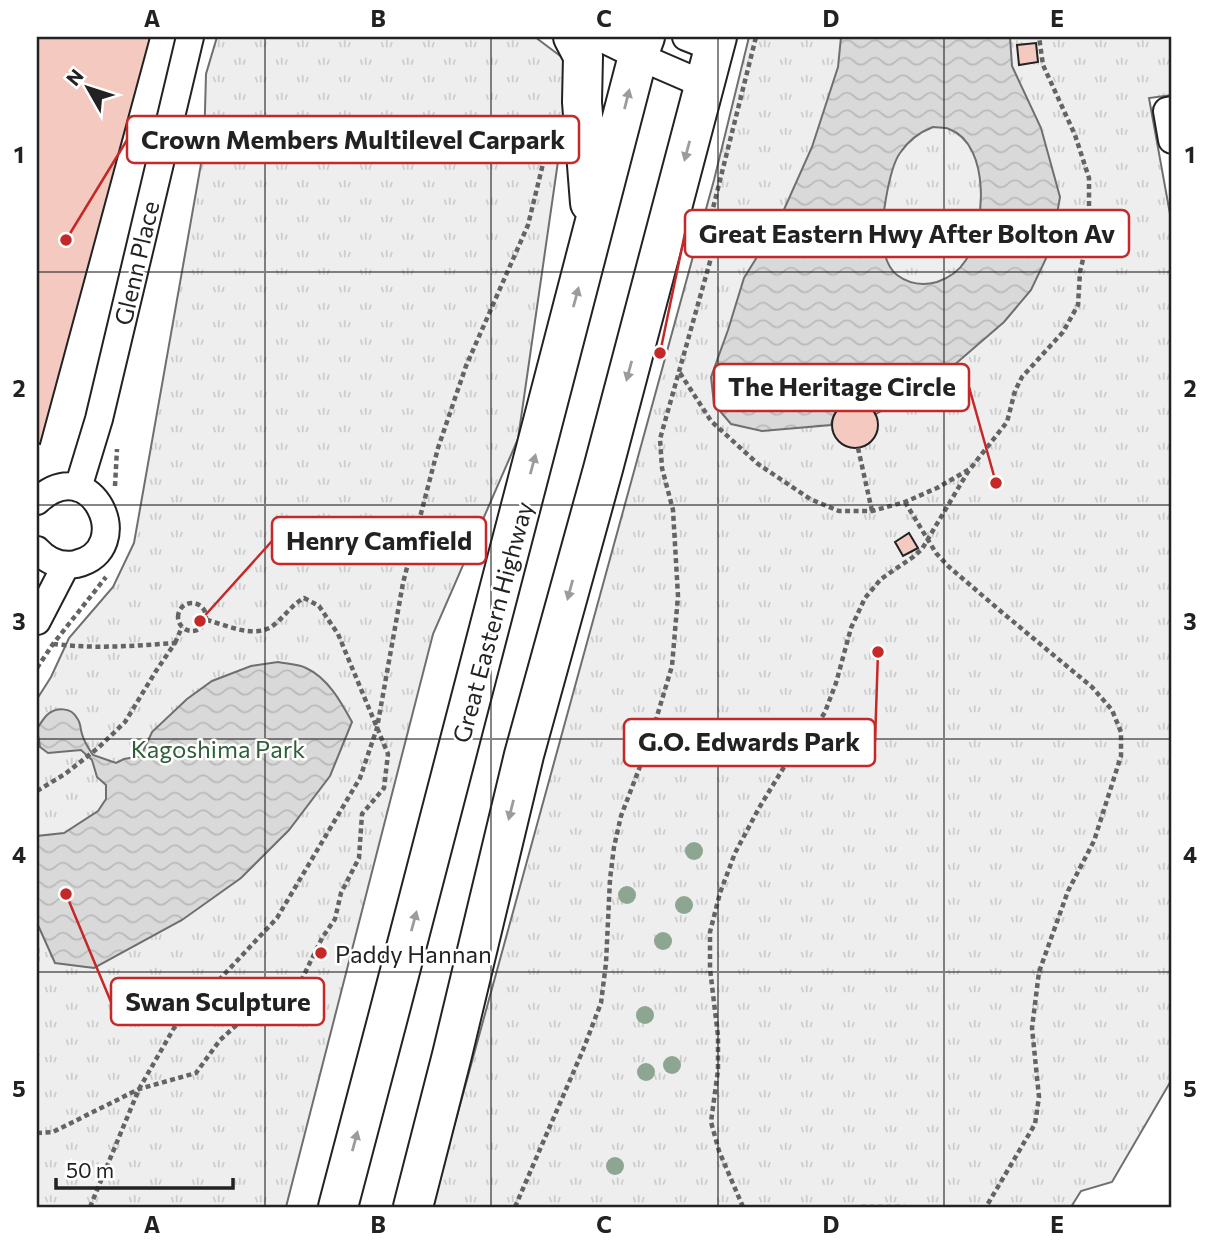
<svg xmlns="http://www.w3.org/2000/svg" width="1209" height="1244" font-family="Commissioner,sans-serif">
  <defs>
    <pattern id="park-tufts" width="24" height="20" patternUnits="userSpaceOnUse" patternTransform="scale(1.75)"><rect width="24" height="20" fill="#eee"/><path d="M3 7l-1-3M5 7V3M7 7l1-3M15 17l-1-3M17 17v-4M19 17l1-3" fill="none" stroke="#ccc"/></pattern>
    <pattern id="water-waves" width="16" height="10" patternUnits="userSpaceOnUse" patternTransform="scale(1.75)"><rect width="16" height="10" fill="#d9d9d9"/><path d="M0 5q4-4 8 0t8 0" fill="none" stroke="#bababa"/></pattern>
  </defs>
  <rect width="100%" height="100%" fill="#fff"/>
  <path fill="url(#park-tufts)" stroke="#6f6f6f" stroke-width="2" d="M217 37H535L563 58 567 99 518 439 433 634 286 1207H37V699L51 677 69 638 113 587 134 543 204 147 206 74Z
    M749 37H1172V95L1149 98 1172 225V1079L1112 1182 1081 1191 1071 1207H432L714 180Z"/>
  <path fill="url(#water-waves)" stroke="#6f6f6f" stroke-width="2" fill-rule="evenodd" d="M841 37H1010L1012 66 1041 128 1060 197 1051 248 1031 290 1004 322 938 379 876 414C861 392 836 400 831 425L762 431 731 424 714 404 711 377 728 330 744 278 778 223 812 147 838 67ZM933 127C938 128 945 127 949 129 992 145 985 229 966 260 959 271 949 278 937 282 922 286 909 284 897 275 889 269 885 257 883 247 879 229 889 168 900 153 908 141 920 132 933 127Z
    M278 662C287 664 298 664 306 668 328 678 341 702 352 722L330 776 289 830 241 878 182 920 94 968 55 963 37 923V836L64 833 98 811 106 799V785L97 777 92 760 81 750 48 753 40 747 37 729C40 724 43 719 47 715 56 707 71 707 77 718 81 723 80 728 82 734 84 742 89 749 93 755L116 763 124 759 141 756 152 732 187 699 212 681 251 666Z"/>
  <path fill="#f3c9c0" stroke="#222" stroke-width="2" d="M37 37H150L40 444 37 443Z
    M1036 43 1038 62 1019 65 1017 45Z
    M832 425a23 23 0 1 1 46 0a23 23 0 1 1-46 0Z
    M909 533 918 548 903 556 895 542Z"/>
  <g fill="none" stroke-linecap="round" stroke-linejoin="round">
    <g stroke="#222" stroke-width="30">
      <path id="minor" d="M599 37 638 56 705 85
        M686 37 714 48
        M1172 110 1167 111 1172 140
        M78 488 99 419 190 37
        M37 501C92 449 138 550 76 564 61 567 47 561 37 550
        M37 621 66 565"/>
    </g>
    <g stroke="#222" stroke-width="42">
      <path id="highway" d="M573 37 583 56 582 102 590 203
        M338 1207 387 1021 638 56 645 37
        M413 1207 452 1055 524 755 603 469 717 37"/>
    </g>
    <path stroke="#646464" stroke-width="4.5" stroke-dasharray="5 3.5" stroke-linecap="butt" d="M680 373 711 421 758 464 810 499 839 511H872L905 502 937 488 970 469 1007 422 1015 391 1022 377 1063 332 1078 305 1080 272 1089 234V178L1075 135 1043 65 1039 37
      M858 448 872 511
      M115 486 117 449
      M905 502 936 553 948 566 1004 614 1092 687 1112 710 1121 732V756L1094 841 1068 891 1039 972 1032 1028 1039 1097 1035 1124 986 1207
      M178 617a14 14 0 1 1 28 0a14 14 0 1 1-28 0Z
      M175 643 182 627
      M37 668 53 644 106 577
      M37 791 65 774 98 748 125 722 156 671 175 643C134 646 95 649 54 644
      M37 948V963
      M37 1054 38 1053
      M37 1133 53 1132 139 1089 196 1073 220 1040 249 1014 264 995 302 979 322 938 335 919 341 893 359 858 362 814 384 788 388 754 338 634 319 606 304 598C291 605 283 619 271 627 252 638 226 625 207 620
      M90 1207 139 1089 174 1028 277 918 360 778 377 728 403 583 438 448 466 366 528 225 552 127
      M515 1207 583 1050 601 1003 606 963 610 879 614 847 621 816 649 743 672 666 678 596 673 510 662 468 660 439 711 258 708 228 756 37
      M743 1207 719 1151 711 1122 718 1070V1036L710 969V932L720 893 735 853 759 808 784 767 808 740 825 712 836 683 851 628 865 598 881 579 913 557 922 549 969 470
      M861 1207H905"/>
    <use href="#minor" stroke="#fff" stroke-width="26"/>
    <use href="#highway" stroke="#fff" stroke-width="38"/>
  </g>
  <g fill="#8da692">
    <circle cx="694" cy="851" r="9"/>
    <circle cx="627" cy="895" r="9"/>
    <circle cx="684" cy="905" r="9"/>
    <circle cx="663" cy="941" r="9"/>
    <circle cx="645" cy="1015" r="9"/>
    <circle cx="672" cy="1065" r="9"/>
    <circle cx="646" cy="1072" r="9"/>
    <circle cx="615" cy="1166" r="9"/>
  </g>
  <defs><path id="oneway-solid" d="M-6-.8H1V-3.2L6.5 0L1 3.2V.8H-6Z" transform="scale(1.75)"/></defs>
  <g fill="#9c9c9c">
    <use href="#oneway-solid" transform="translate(627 99) rotate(-76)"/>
    <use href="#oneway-solid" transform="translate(687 151) rotate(105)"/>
    <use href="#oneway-solid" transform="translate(576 297) rotate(-75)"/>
    <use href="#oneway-solid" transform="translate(629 371) rotate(105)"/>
    <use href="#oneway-solid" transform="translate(533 464) rotate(-75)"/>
    <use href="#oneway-solid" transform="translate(570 590) rotate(105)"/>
    <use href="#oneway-solid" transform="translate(511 810) rotate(104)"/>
    <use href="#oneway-solid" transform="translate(414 921) rotate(-75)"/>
    <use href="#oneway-solid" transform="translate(355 1141) rotate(-75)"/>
  </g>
  <path fill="none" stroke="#222" stroke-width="2" stroke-opacity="0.55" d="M265 37V1207M491 37V1207M718 37V1207M944 37V1207M37 272H1172M37 505H1172M37 739H1172M37 972H1172"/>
  <circle fill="#c62828" stroke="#fff" stroke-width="2.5" cx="321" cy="953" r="7"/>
  <g text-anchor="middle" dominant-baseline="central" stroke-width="5" stroke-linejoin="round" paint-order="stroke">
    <g font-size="24" fill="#222" stroke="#fff">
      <text transform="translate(136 263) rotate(-77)">Glenn Place</text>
      <text transform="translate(492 622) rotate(-75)">Great Eastern Highway</text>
    </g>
    <g font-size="24" fill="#2f5e38" stroke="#fff">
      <text x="218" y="748">Kagoshima Park</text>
    </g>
    <g font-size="24" fill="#222" stroke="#fff" text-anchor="start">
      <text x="335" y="953">Paddy Hannan</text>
    </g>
  </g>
  <path fill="none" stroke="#c62828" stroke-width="2.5" d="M66 240L127 140M660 353L685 233M996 483L969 387M200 621L272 541M878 652L875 742M66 894L111 1002"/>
  <g fill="#c62828" stroke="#fff" stroke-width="2.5">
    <circle cx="66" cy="240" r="7"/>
    <circle cx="660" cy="353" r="7"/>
    <circle cx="996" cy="483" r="7"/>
    <circle cx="200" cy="621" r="7"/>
    <circle cx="878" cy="652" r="7"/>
    <circle cx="66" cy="894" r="7"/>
  </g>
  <g fill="#fff" stroke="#c62828" stroke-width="2.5">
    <rect x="127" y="116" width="452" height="47" rx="7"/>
    <rect x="685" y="210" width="444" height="47" rx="7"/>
    <rect x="714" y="364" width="255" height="47" rx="7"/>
    <rect x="272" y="517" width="214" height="47" rx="7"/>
    <rect x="624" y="719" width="251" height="47" rx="7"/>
    <rect x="111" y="978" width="213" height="47" rx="7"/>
  </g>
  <g font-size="26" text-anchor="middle" font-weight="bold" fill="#222">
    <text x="353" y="149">Crown Members Multilevel Carpark</text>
    <text x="907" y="243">Great Eastern Hwy After Bolton Av</text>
    <text x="842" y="396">The Heritage Circle</text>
    <text x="379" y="550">Henry Camfield</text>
    <text x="749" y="751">G.O. Edwards Park</text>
    <text x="218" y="1011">Swan Sculpture</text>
  </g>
  <rect width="1209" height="1244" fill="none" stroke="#ffffff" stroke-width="77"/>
  <g transform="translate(88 88) rotate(309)" stroke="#ffffff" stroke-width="5" paint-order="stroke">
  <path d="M0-5L12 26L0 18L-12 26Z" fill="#222222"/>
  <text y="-10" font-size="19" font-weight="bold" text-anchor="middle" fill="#222222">N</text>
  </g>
  <path d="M56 1178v10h177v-10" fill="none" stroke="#222222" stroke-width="3.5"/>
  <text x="66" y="1178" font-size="21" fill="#222222" stroke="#ffffff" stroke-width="5" paint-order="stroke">50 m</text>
  <rect x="38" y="38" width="1132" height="1168" fill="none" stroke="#222" stroke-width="2.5"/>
  <g font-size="23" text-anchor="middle" font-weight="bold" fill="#222">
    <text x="152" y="27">A</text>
    <text x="378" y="27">B</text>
    <text x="604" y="27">C</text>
    <text x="831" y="27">D</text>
    <text x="1057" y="27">E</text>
    <text x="19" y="163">1</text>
    <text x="1190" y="163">1</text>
    <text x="19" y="397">2</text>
    <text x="1190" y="397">2</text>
    <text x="19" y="630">3</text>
    <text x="1190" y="630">3</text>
    <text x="19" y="863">4</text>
    <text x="1190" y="863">4</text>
    <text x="19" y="1097">5</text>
    <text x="1190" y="1097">5</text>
    <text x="152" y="1233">A</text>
    <text x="378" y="1233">B</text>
    <text x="604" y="1233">C</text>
    <text x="831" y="1233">D</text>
    <text x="1057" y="1233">E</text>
  </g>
</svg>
